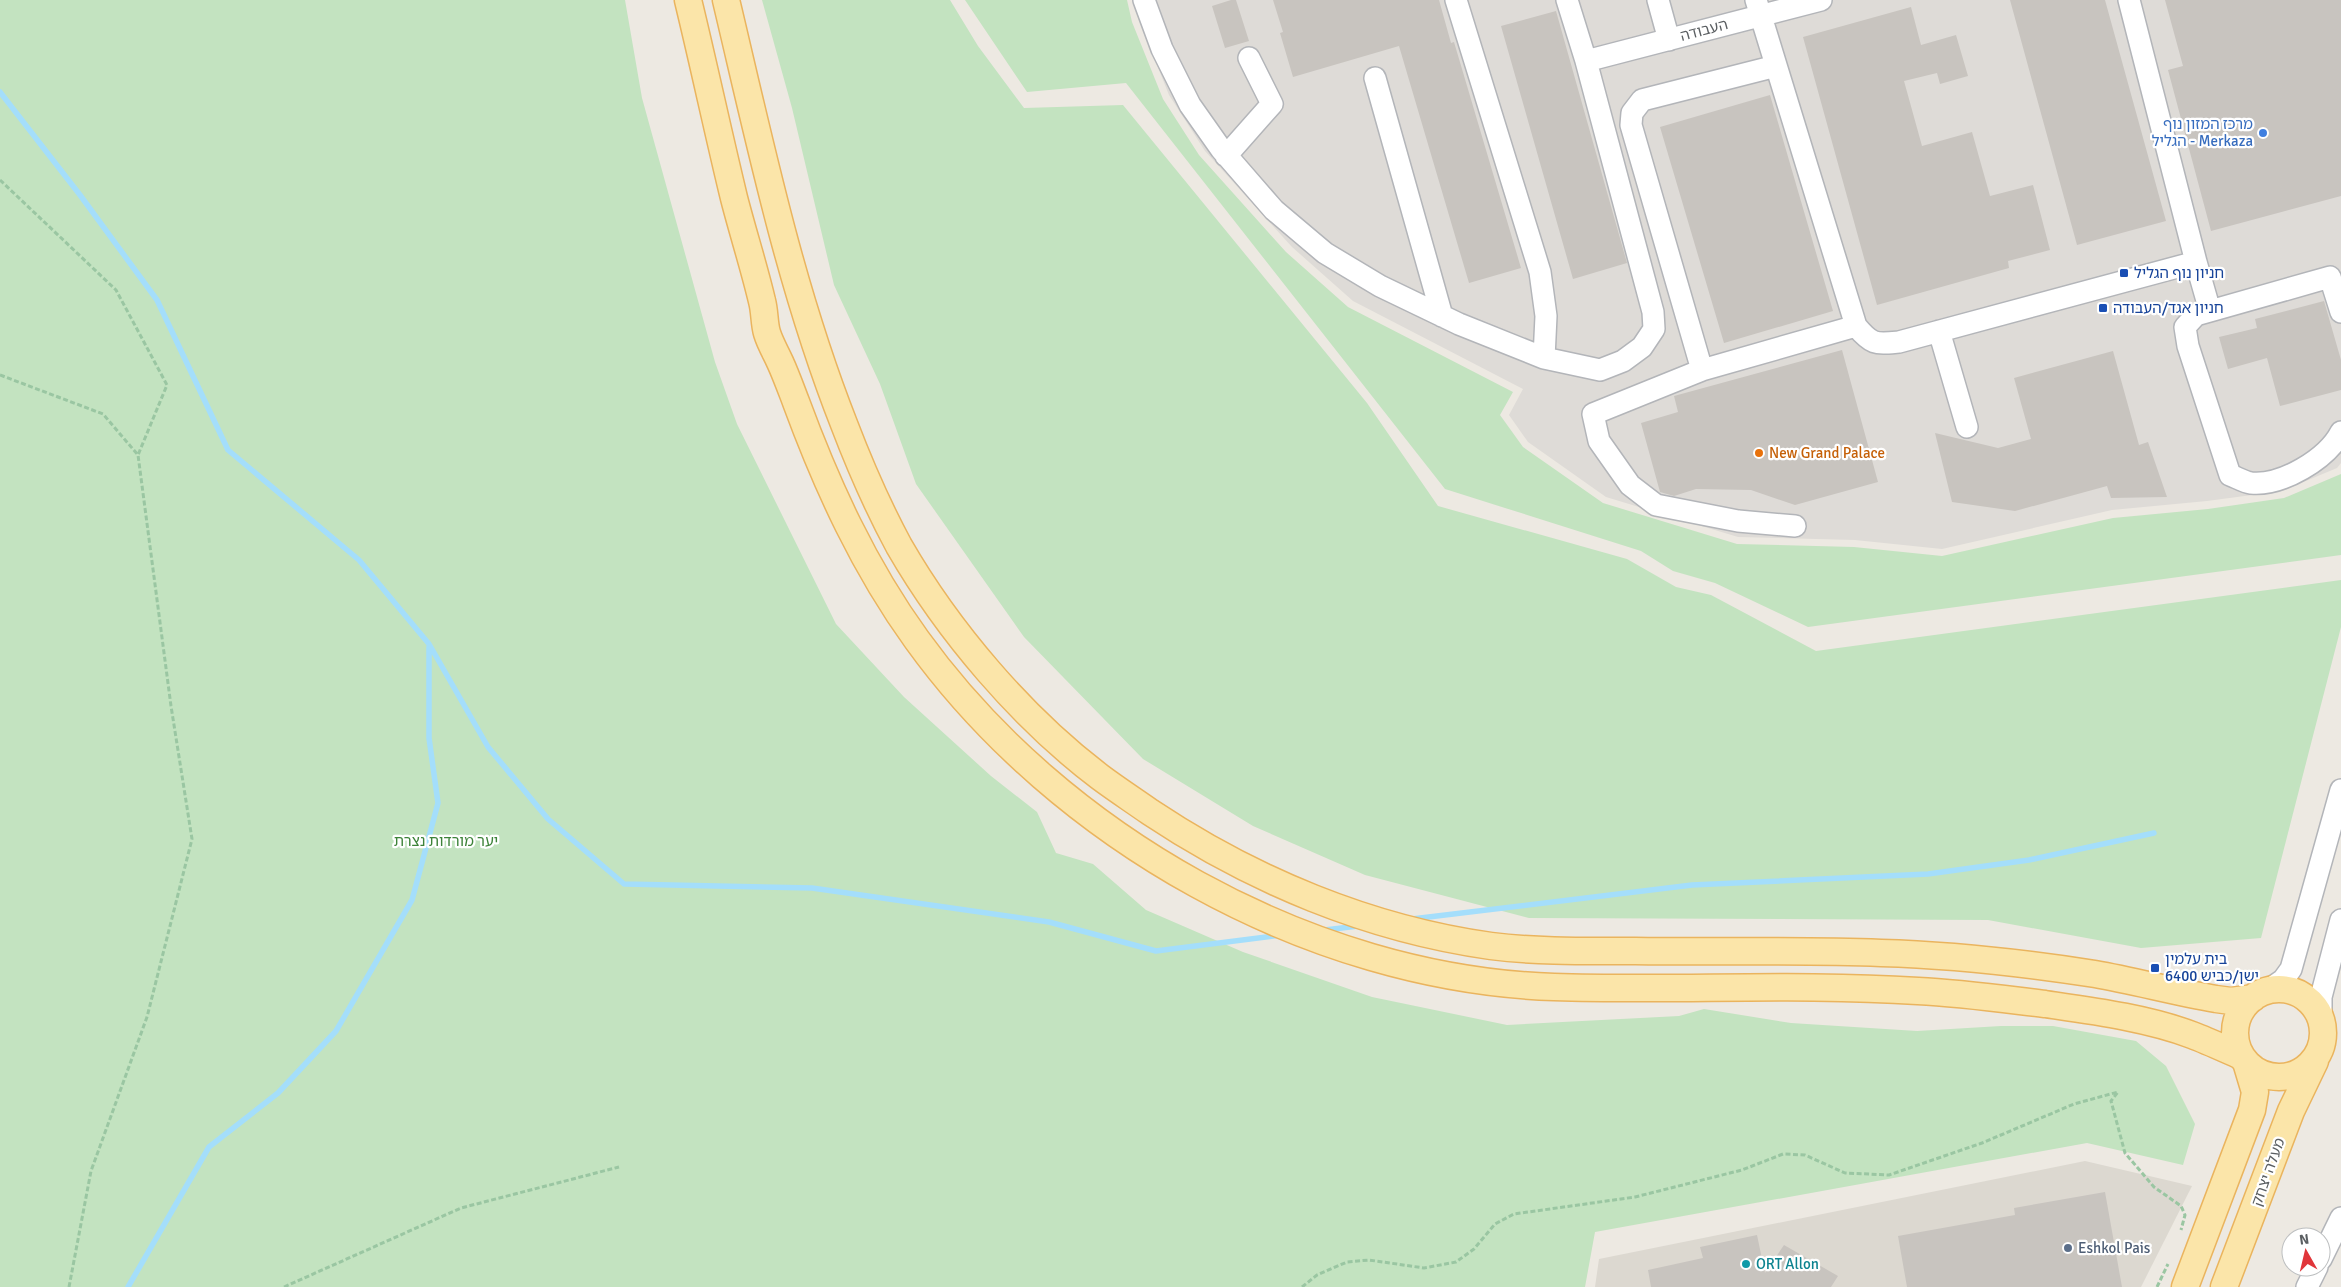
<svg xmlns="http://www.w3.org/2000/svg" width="2341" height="1287" font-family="Signika,'Noto Sans Hebrew',sans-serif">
  <rect width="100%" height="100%" fill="#ede9e2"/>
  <path fill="#dedbd7" d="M1134 0H2341V463L2337 468 2282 491 2207 501 2112 510 1942 549 1855 540 1738 537 1606 497 1528 442 1509 415 1523 389 1353 301 1292 247 1205 151 1169 95 1139 20Z"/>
  <path fill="#dcd8d0" d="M2085 1161 2192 1186 2141 1287H1595L1599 1259Z"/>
  <path fill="#c3e3c0" d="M0 0H625L642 98 715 362 737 424 836 624 904 697 991 776 1037 812 1056 853 1093 864 1146 910 1243 952 1372 997 1507 1025 1679 1016 1704 1009 1791 1023 1917 1031 2001 1026H2053L2136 1041 2166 1066 2195 1124 2183 1165 2087 1143 1595 1232 1585 1287H0Z
    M762 0H950L978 46 1024 108 1123 105 1367 403 1438 506 1627 559 1676 587 1711 595 1816 651 2341 580V627L2261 938 2141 948 1988 920 1529 918 1365 875 1253 826 1143 759 1024 637 916 484 880 384 834 285 792 108Z
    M965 0H1127L1132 22 1163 99 1199 155 1286 252 1348 307 1513 392 1500 415 1523 447 1603 503 1737 544 1854 547 1942 556 2113 518 2208 509 2284 498 2341 474V555L1808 627 1715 583 1673 571 1641 551 1445 489 1126 83 1027 92Z"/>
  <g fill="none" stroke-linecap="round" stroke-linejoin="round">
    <path stroke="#a4defb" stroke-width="5.5" d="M0 92 80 195 157 300 228 450 359 560 429 644 488 747 548 819 624 884 812 888 1049 922 1156 951 1281 935
      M1412 919 1692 885 1928 874 2029 860 2154 833
      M1325 930 1358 926
      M128 1287 209 1147 278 1093 336 1031 412 900 438 803 429 738V647"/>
  </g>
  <path fill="#c8c4bf" d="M1231 0H1236L1249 41 1225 48 1212 6Z
    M1273 0H1439L1451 43 1454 42 1521 268 1469 283 1399 46 1293 77 1280 33 1283 32Z
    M2010 0H2105L2166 221 2077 245Z
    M2165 0H2341V196L2211 231 2168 70 2183 66Z
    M1911 7 1921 45 1956 35 1968 76 1940 84 1937 73 1904 81 1922 146 1972 132 1990 196 2033 185 2050 250 2008 261 2009 268 1877 305 1803 37Z
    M1556 11 1627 263 1573 279 1501 26Z
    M1770 95 1833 311 1724 343 1660 127Z
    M2324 301 2341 360V390L2280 406 2267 358 2228 369 2219 337 2257 328 2255 319Z
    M1842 350 1878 482 1795 505 1751 490 1696 489 1674 496 1660 492 1641 423 1678 412 1674 396Z
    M2113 351 2139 445 2148 442 2167 497 2111 498 2107 486 2015 511 1952 502 1935 433 1998 448 2031 439 2014 378Z
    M2105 1192 2122 1287H1907L1898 1236 2015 1215 2014 1208Z
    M1757 1235 1765 1273 1784 1245 1838 1276 1831 1287H1651L1648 1270 1703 1258 1700 1247Z"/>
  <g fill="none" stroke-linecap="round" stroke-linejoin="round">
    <g stroke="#b3b5b9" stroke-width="24">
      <path id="minor" d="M1144 0 1162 49 1190 105 1221 149 1274 210 1325 253 1380 286 1459 324 1544 358 1600 370 1623 361 1642 347 1654 329 1653 312 1586 61 1567 0
        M1456 0 1540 272 1546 316 1544 358
        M1658 0 1669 40
        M1756 0 1856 326C1872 345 1875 344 1899 342L2196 262 2129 0
        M1586 61 1821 0
        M1776 66 1642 100 1632 113 1631 125 1702 370 1856 326
        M1375 78 1442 316
        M1226 156 1272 104 1249 58
        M2196 262 2210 311
        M2341 312 2330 277 2196 315 2185 327 2188 346 2230 475C2236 477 2244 482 2251 483 2282 486 2327 459 2341 432
        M1939 331 1967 427
        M1702 370 1593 414 1599 441 1630 485 1656 505 1738 521 1795 526
        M2267 991 2283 980 2291 969 2341 790
        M2321 1018V997L2341 920
        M2321 1259 2341 1218
        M2307 1287 2317 1267"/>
    </g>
    <g stroke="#eab45e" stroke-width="29">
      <path id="major" d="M688 0C704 66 718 132 734 198 743 233 754 267 762 301 765 312 764 323 767 333 770 343 776 353 780 362 786 375 791 389 796 402 827 486 864 567 917 640 1059 837 1310 979 1554 987 1675 991 1797 983 1918 991 1961 993 2003 999 2045 1004 2093 1011 2147 1018 2192 1035 2208 1041 2225 1049 2241 1056
        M726 0C760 143 790 287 844 424 860 466 878 507 899 546 948 631 1021 717 1100 777 1116 789 1133 800 1150 812 1252 880 1369 929 1491 946 1539 952 1587 951 1635 951 1717 952 1799 950 1881 953 1953 955 2024 963 2095 974 2135 981 2175 992 2216 999L2231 1001 2253 998
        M2235 1033a44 44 0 1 1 88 0a44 44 0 1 1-88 0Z
        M2185 1287 2252 1110 2255 1092 2246 1062
        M2224 1287 2291 1111 2315 1061"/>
    </g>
    <path stroke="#9ac6a2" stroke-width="3" stroke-dasharray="5 2.5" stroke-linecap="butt" d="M0 180 116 290 167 385 138 455
      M0 375 103 414 138 455 171 706 192 839 147 1017 91 1171 69 1287
      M284 1287 461 1208 619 1167
      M1302 1287 1317 1275 1347 1262 1369 1260 1424 1268 1456 1262 1474 1249 1495 1224 1514 1214 1635 1197 1742 1170 1783 1154 1805 1155 1845 1173 1889 1175 1982 1143 2074 1104 2118 1092 2111 1101 2125 1153 2154 1187 2181 1206 2185 1215 2181 1230
      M2157 1287 2168 1264"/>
    <use href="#minor" stroke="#fff" stroke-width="21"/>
    <use href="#major" stroke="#fbe5a9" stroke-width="26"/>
  </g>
  <circle fill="#3f7fe0" stroke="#fff" stroke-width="2" cx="2263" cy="133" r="5"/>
  <g fill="#1a4fb4" stroke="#fff" stroke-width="2">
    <rect x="2119" y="268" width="10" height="10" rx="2.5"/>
    <rect x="2098" y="303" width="10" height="10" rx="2.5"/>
    <rect x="2150" y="963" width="10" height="10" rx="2.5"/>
  </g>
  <circle fill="#e8710a" stroke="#fff" stroke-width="2" cx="1759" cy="453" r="5"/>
  <circle fill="#5c6f8a" stroke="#fff" stroke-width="2" cx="2068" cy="1248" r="5"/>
  <circle fill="#0f9aa8" stroke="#fff" stroke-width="2" cx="1746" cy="1264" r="5"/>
  <g text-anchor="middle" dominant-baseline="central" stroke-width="4.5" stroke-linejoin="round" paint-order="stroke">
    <g font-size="15" fill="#5b5f62" stroke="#fff">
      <text transform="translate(1704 30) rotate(-15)">העבודה</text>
      <text transform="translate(2268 1172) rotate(-70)">מעלה יצחק</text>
    </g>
    <g font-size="15" fill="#366cbe" stroke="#fff" text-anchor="end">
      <text x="2253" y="124">מרכז המזון נוף<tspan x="2253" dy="17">הגליל - Merkaza</tspan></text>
    </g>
    <g font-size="15" fill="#164399" stroke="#fff" text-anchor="start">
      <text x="2134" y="273">חניון נוף הגליל</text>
      <text x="2113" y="308">חניון אגד/העבודה</text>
      <text x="2165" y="959">בית עלמין<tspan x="2165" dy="17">ישן/כביש 6400</tspan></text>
    </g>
    <g font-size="15" fill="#c56008" stroke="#fff" text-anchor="start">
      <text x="1769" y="453">New Grand Palace</text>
    </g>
    <g font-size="15" fill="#3d8339" stroke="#fff">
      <text x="446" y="841">יער מורדות נצרת</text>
    </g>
    <g font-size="15" fill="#4e5e75" stroke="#fff" text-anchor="start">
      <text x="2078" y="1248">Eshkol Pais</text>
    </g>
    <g font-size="15" fill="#0d838f" stroke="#fff" text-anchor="start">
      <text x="1756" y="1264">ORT Allon</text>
    </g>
  </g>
  <g transform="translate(2306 1252) rotate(352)"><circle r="24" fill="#ffffff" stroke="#bdbfc0"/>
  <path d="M0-4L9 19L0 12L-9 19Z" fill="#e0353a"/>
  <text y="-8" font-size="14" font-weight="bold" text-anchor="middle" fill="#5b5f62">N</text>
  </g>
</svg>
